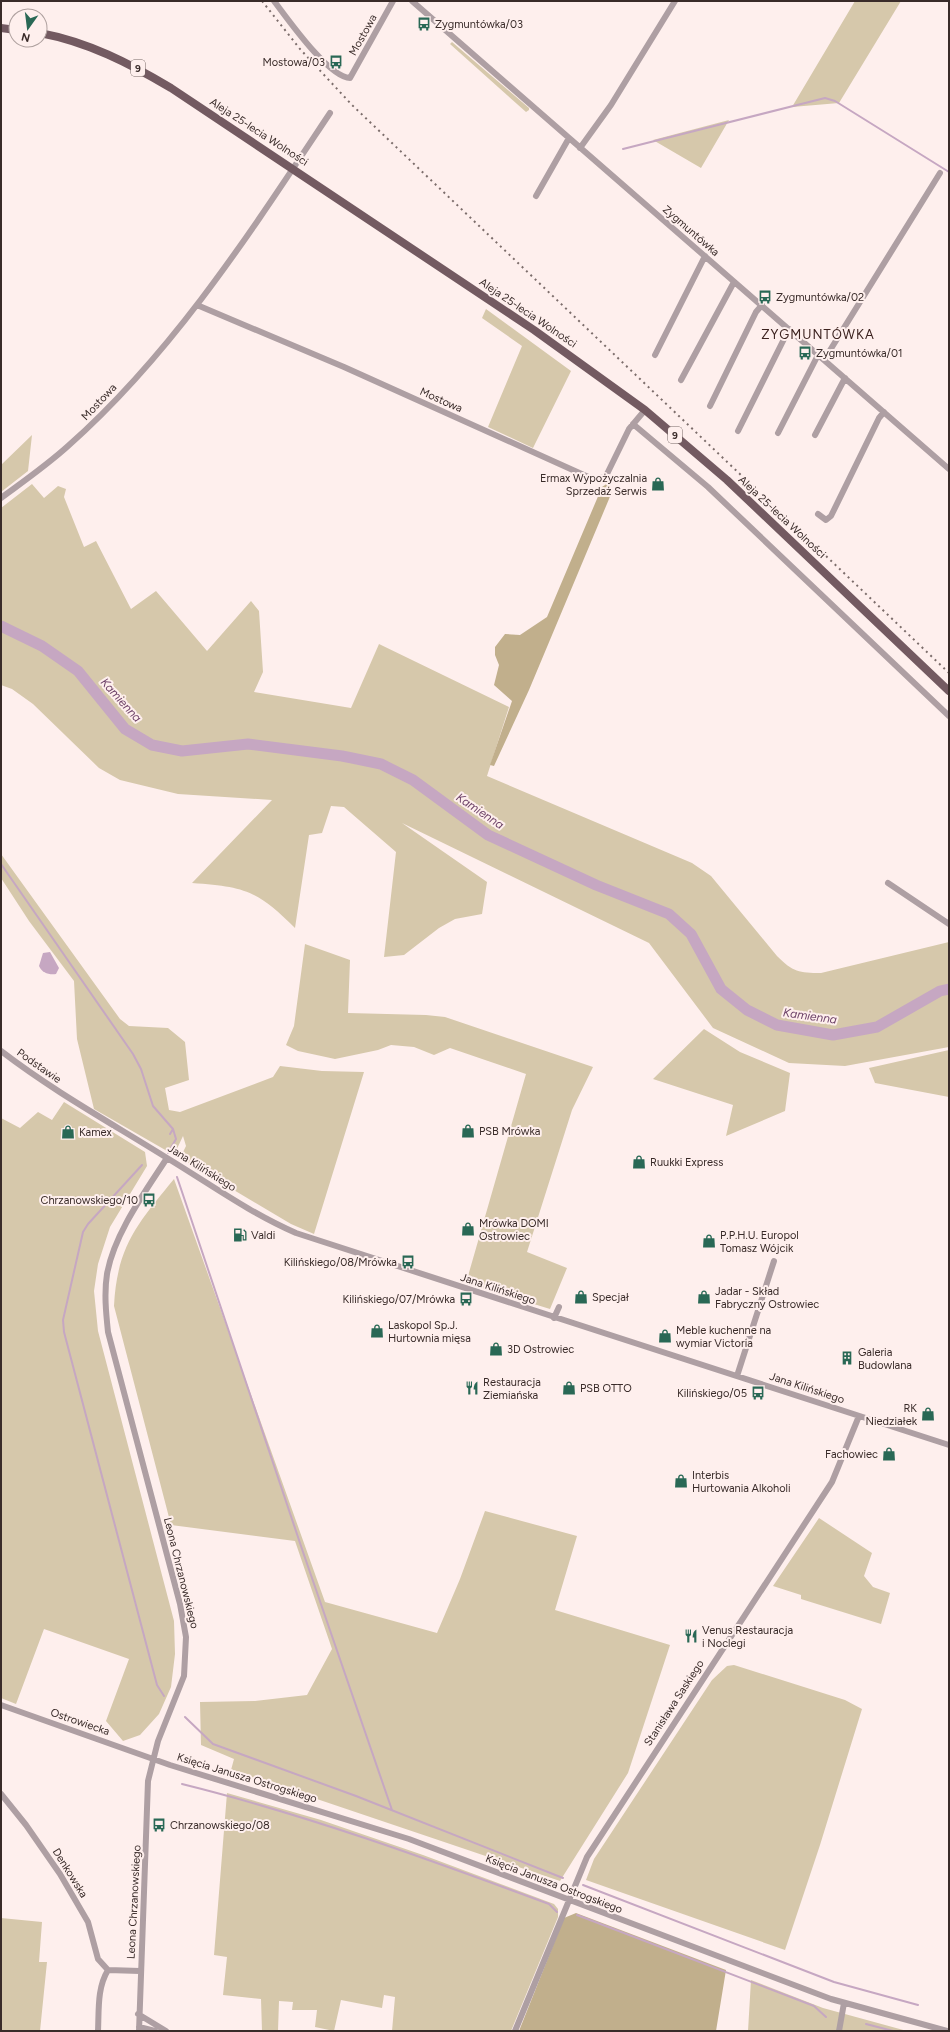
<svg xmlns="http://www.w3.org/2000/svg" width="950" height="2032" font-family="Figtree,sans-serif">
  <rect width="100%" height="100%" fill="#feefed"/>
  <path fill="#d6c8ab" d="M855 1H901L839 103 792 107Z
    M452 42 529 108V110L526 112 450 44Z
    M729 120 701 168 653 140Z
    M486 309 571 371 533 448 488 427 522 346 482 318Z
    M32 435 28 471 1 492V465Z
    M32 484 44 498 58 486 66 489 64 497 84 547 96 541 131 609 156 591 207 651 251 601 259 611 263 672 254 692 351 708 379 644 509 707 487 776 692 863 711 876 777 956C793 972 799 973 821 973L949 942V1047L845 1066 789 1063 713 1028 649 943 402 823 487 882 482 914 455 919 439 928 404 955 384 957 396 852 344 807 331 806 322 833 309 835 295 928C257 890 245 887 192 883L272 800 178 794 120 780 99 768 33 704 12 689 1 685V508Z
    M1 854 120 1019 129 1026 168 1028 185 1042 189 1080 165 1088 169 1110 180 1112 273 1077 280 1066 322 1071 364 1072 314 1234 291 1224 180 1158 186 1146 183 1136 174 1155 94 1109 77 1039 74 981 29 921 1 878Z
    M305 944 350 960 348 1013 426 1015 445 1017 593 1067 572 1110 527 1252 567 1268 550 1309 466 1283 526 1074 450 1048 434 1055 414 1047 391 1045 378 1050 335 1059 298 1051 286 1045 294 1026Z
    M704 1029 740 1052 790 1073 785 1111 726 1136 733 1105 653 1079Z
    M949 1050V1097L875 1083 869 1068Z
    M64 1102 145 1152 147 1166 110 1227 98 1264 94 1291 98 1331 174 1621 175 1654 171 1687 159 1714 140 1735 123 1741 106 1721 129 1659 44 1629 16 1704 1 1698V1118L20 1128 38 1112 52 1120Z
    M174 1179 325 1602 437 1633 460 1579 485 1511 577 1536 555 1610 670 1645 628 1773 560 1881 231 1770 234 1759 201 1745 200 1702 255 1701 307 1695 332 1649 295 1541 171 1525 114 1306C117 1246 138 1223 174 1179Z
    M819 1518 872 1553 864 1576 873 1587 890 1593 881 1624 801 1599V1595L773 1586Z
    M734 1665 845 1700 862 1709 820 1845 785 1950 586 1880 594 1859 712 1680 727 1666Z
    M227 1793 321 1820 423 1855 554 1904 558 1909V1917L511 2031H392L395 1997 384 1995 382 2008 341 2000 334 2031 315 2027 317 2010H292L293 2002 279 2001 278 2031H262L261 1999 223 1995 227 1957 214 1955Z
    M1 1918 42 1922 39 1962H47L40 2031H1Z
    M751 1980 823 2008 907 2031H748Z"/>
  <path fill="#c1af8c" d="M608 483 612 491 609 499 529 690 494 766 490 765 512 701 494 685 499 665 495 655V647L505 634 520 635 547 617 602 487Z
    M576 1913 726 1970 716 2031H519L564 1918Z"/>
  <path fill="#c6a7c2" d="M50 952 59 968 56 974C49 975 42 973 39 966L43 953Z"/>
  <g fill="none" stroke-linecap="round" stroke-linejoin="round">
    <path stroke="#c6a7c2" stroke-width="2" d="M623 149 825 98 835 101 949 172
      M1 864 133 1054 141 1069 153 1106 173 1129 170 1134
      M168 1153 176 1139 173 1129
      M142 1165 88 1224 83 1232 63 1320 64 1332 157 1685 164 1696
      M177 1177 303 1552 392 1810
      M185 1717 213 1744 356 1796 563 1878
      M182 1784C307 1815 428 1859 549 1904L557 1912
      M583 1885 834 1982 918 2005
      M577 1915 814 2006 826 2017
      M866 2024 893 2031"/>
    <path stroke="#c6a7c2" stroke-width="11" d="M1 626 42 646 78 671 125 729 152 745 182 751 248 744 342 756 381 764 413 780 488 835 596 885 669 914 691 934 721 989 747 1010 777 1025 833 1035 877 1027 940 991 949 989"/>
    <path stroke="#ae9fa3" stroke-width="6" d="M274 1C287 18 329 78 350 78L393 1
      M412 1 949 469
      M580 148 611 105 675 1
      M536 196 569 138
      M197 305 344 367 595 480 606 476 629 429 645 410
      M655 355 705 256
      M824 360 940 173
      M681 380 734 282
      M710 406 756 312 762 305
      M633 424 708 487 949 716
      M738 431 789 329
      M778 433 818 355
      M815 435 845 378
      M1 498C24 481 47 465 68 446 174 352 252 230 330 113
      M818 514 826 520 831 516 879 418 884 412
      M888 883 949 924
      M1 1051C53 1091 111 1123 167 1158 210 1184 250 1213 296 1233L949 1445
      M554 1318 559 1307
      M737 1376 774 1261
      M1 1705 170 1765 409 1839 831 1999 947 2031
      M1 1794 26 1825 60 1874 88 1922 98 1959 108 1970 140 1971
      M138 2014 166 2031
      M139 2027 155 2031
      M98 2031C99 2010 97 1988 108 1970
      M139 2031 148 1781 158 1741 184 1676 186 1637 180 1604 108 1332C106 1313 104 1293 107 1274 114 1234 145 1192 167 1158
      M515 2031 587 1857 832 1482 859 1416
      M839 2031 844 2003"/>
    <path stroke="#735a61" stroke-width="8" d="M1 28 16 30
      M40 33C88 42 129 63 171 88L534 330 645 410 727 480 949 691"/>
    <path stroke="#7c6d6b" stroke-width="2" stroke-dasharray="2 4" stroke-linecap="butt" d="M262 1 300 49 352 105 949 673"/>
  </g>
  <defs>
    <g id="bus-bare" transform="scale(1.08)"><path d="M-5-6H5V4H4V6H2V4H-2V6H-4V4H-5ZM-3.5-4V0h7V-4ZM-3.5 1.2v1.5H-2V1.2ZM2 1.2v1.5H3.5V1.2Z" fill="#296855" stroke="#feefed" stroke-width="2.5" paint-order="stroke"/></g>
    <g id="shop-bare" transform="scale(1.08)"><path d="M-5-2.5h2.3a2.7 3.5 0 0 1 5.4 0H5L5.5 6h-11ZM-1.5-2.5h3a1.5 2.3 0 0 0-3 0Z" fill="#296855" stroke="#feefed" stroke-width="2.5" paint-order="stroke"/></g>
    <g id="fuel-bare" transform="scale(1.08)"><path d="M-5.5-6h7V0h2V4h1.3V-2.5L3-4.5l.8-.8L6-3V5H2.5V1h-1V6h-7ZM-4.2-4.7v3.2H.2V-4.7Z" fill="#296855" stroke="#feefed" stroke-width="2.5" paint-order="stroke"/></g>
    <g id="building-bare" transform="scale(1.08)"><path d="M-4-6H4V6H1V3H-1V6H-4ZM-2.5-4.3h1.7v1.8h-1.7ZM.8-4.3h1.7v1.8H.8ZM-2.5-1h1.7V.8h-1.7ZM.8-1h1.7V.8H.8Z" fill="#296855" stroke="#feefed" stroke-width="2.5" paint-order="stroke"/></g>
    <g id="restaurant-bare" transform="scale(1.08)"><path d="M-5-6h1v4h1v-4h1v4h1v-4h1v5L-1.5 .5V6h-2V.5L-5-1ZM5-6V6H3V1.5H1.5Q1.5-4 5-6Z" fill="#296855" stroke="#feefed" stroke-width="2.5" paint-order="stroke"/></g>
  </defs>
  <g fill-rule="evenodd">
    <use href="#bus-bare" x="424" y="24"/>
    <use href="#bus-bare" x="336" y="62"/>
    <use href="#bus-bare" x="765" y="297"/>
    <use href="#bus-bare" x="805" y="353"/>
    <use href="#shop-bare" x="658" y="484"/>
    <use href="#shop-bare" x="468" y="1131"/>
    <use href="#shop-bare" x="68" y="1132"/>
    <use href="#shop-bare" x="639" y="1162"/>
    <use href="#bus-bare" x="149" y="1200"/>
    <use href="#shop-bare" x="468" y="1229"/>
    <use href="#fuel-bare" x="240" y="1235"/>
    <use href="#shop-bare" x="709" y="1241"/>
    <use href="#bus-bare" x="408" y="1262"/>
    <use href="#shop-bare" x="581" y="1297"/>
    <use href="#shop-bare" x="704" y="1297"/>
    <use href="#bus-bare" x="466" y="1299"/>
    <use href="#shop-bare" x="377" y="1331"/>
    <use href="#shop-bare" x="665" y="1336"/>
    <use href="#shop-bare" x="496" y="1349"/>
    <use href="#building-bare" x="847" y="1358"/>
    <use href="#restaurant-bare" x="472" y="1388"/>
    <use href="#shop-bare" x="569" y="1388"/>
    <use href="#bus-bare" x="758" y="1393"/>
    <use href="#shop-bare" x="928" y="1414"/>
    <use href="#shop-bare" x="889" y="1454"/>
    <use href="#shop-bare" x="681" y="1481"/>
    <use href="#restaurant-bare" x="691" y="1636"/>
    <use href="#bus-bare" x="159" y="1825"/>
  </g>
  <g text-anchor="middle" dominant-baseline="central" stroke-width="4" stroke-linejoin="round" paint-order="stroke">
    <g fill="#feefed" stroke="#746664" stroke-width="1">
      <rect x="131" y="60" width="14" height="16" rx="3"/>
      <rect x="668" y="427" width="14" height="16" rx="3"/>
    </g>
    <g font-size="10" font-weight="bold" fill="#392b29">
      <text x="138" y="68">9</text>
      <text x="675" y="435">9</text>
    </g>
    <g font-size="11" fill="#392b29" stroke="#feefed" text-anchor="start">
      <text x="435" y="24">Zygmuntówka/03</text>
      <text x="325" y="62" text-anchor="end">Mostowa/03</text>
      <text x="776" y="297">Zygmuntówka/02</text>
      <text x="816" y="353">Zygmuntówka/01</text>
      <text x="647" y="478" text-anchor="end">Ermax Wypożyczalnia<tspan x="647" dy="13">Sprzedaż Serwis</tspan></text>
      <text x="479" y="1131">PSB Mrówka</text>
      <text x="79" y="1132">Kamex</text>
      <text x="650" y="1162">Ruukki Express</text>
      <text x="138" y="1200" text-anchor="end">Chrzanowskiego/10</text>
      <text x="479" y="1223">Mrówka DOMI<tspan x="479" dy="13">Ostrowiec</tspan></text>
      <text x="251" y="1235">Valdi</text>
      <text x="720" y="1235">P.P.H.U. Europol<tspan x="720" dy="13">Tomasz Wójcik</tspan></text>
      <text x="397" y="1262" text-anchor="end">Kilińskiego/08/Mrówka</text>
      <text x="715" y="1291">Jadar - Skład<tspan x="715" dy="13">Fabryczny Ostrowiec</tspan></text>
      <text x="592" y="1297">Specjał</text>
      <text x="455" y="1299" text-anchor="end">Kilińskiego/07/Mrówka</text>
      <text x="388" y="1325">Laskopol Sp.J.<tspan x="388" dy="13">Hurtownia mięsa</tspan></text>
      <text x="676" y="1330">Meble kuchenne na<tspan x="676" dy="13">wymiar Victoria</tspan></text>
      <text x="507" y="1349">3D Ostrowiec</text>
      <text x="858" y="1352">Galeria<tspan x="858" dy="13">Budowlana</tspan></text>
      <text x="483" y="1382">Restauracja<tspan x="483" dy="13">Ziemiańska</tspan></text>
      <text x="580" y="1388">PSB OTTO</text>
      <text x="747" y="1393" text-anchor="end">Kilińskiego/05</text>
      <text x="917" y="1408" text-anchor="end">RK<tspan x="917" dy="13">Niedziałek</tspan></text>
      <text x="878" y="1454" text-anchor="end">Fachowiec</text>
      <text x="692" y="1475">Interbis<tspan x="692" dy="13">Hurtowania Alkoholi</tspan></text>
      <text x="702" y="1630">Venus Restauracja<tspan x="702" dy="13">i Noclegi</tspan></text>
      <text x="170" y="1825">Chrzanowskiego/08</text>
    </g>
    <g font-size="11" fill="#392b29" stroke="#feefed">
      <text transform="translate(363 35) rotate(-61)">Mostowa</text>
      <text transform="translate(259 132) rotate(33)">Aleja 25-lecia Wolności</text>
      <text transform="translate(691 231) rotate(41)">Zygmuntówka</text>
      <text transform="translate(528 313) rotate(34)">Aleja 25-lecia Wolności</text>
      <text transform="translate(441 400) rotate(24)">Mostowa</text>
      <text transform="translate(99 402) rotate(-47)">Mostowa</text>
      <text transform="translate(782 517) rotate(43)">Aleja 25-lecia Wolności</text>
      <text transform="translate(39 1066) rotate(35)">Podstawie</text>
      <text transform="translate(202 1168) rotate(32)">Jana Kilińskiego</text>
      <text transform="translate(498 1289) rotate(18)">Jana Kilińskiego</text>
      <text transform="translate(807 1388) rotate(18)">Jana Kilińskiego</text>
      <text transform="translate(181 1573) rotate(76)">Leona Chrzanowskiego</text>
      <text transform="translate(674 1703) rotate(-57)">Stanisława Saskiego</text>
      <text transform="translate(80 1722) rotate(19)">Ostrowiecka</text>
      <text transform="translate(247 1778) rotate(17)">Księcia Janusza Ostrogskiego</text>
      <text transform="translate(70 1873) rotate(58)">Denkowska</text>
      <text transform="translate(554 1884) rotate(21)">Księcia Janusza Ostrogskiego</text>
      <text transform="translate(134 1902) rotate(-87)">Leona Chrzanowskiego</text>
    </g>
    <g font-size="12" font-style="italic" fill="#6e4369" stroke="#feefed">
      <text transform="translate(121 700) rotate(48)">Kamienna</text>
      <text transform="translate(480 811) rotate(34)">Kamienna</text>
      <text transform="translate(810 1016) rotate(8)">Kamienna</text>
    </g>
    <g font-size="13" letter-spacing="1" fill="#3c221f" stroke="#feefed">
      <text x="818" y="334">ZYGMUNTÓWKA</text>
    </g>
  </g>
  <rect width="950" height="2032" fill="none" stroke="#392b29" stroke-width="4"/>
  <g transform="translate(28 28) rotate(194)"><circle r="19" fill="#feefed" stroke="#afa19f"/>
  <path d="M0-3L7 15L0 10L-7 15Z" fill="#296855"/>
  <text y="-6" font-size="11" font-weight="bold" text-anchor="middle" fill="#392b29">N</text>
  </g>
</svg>
